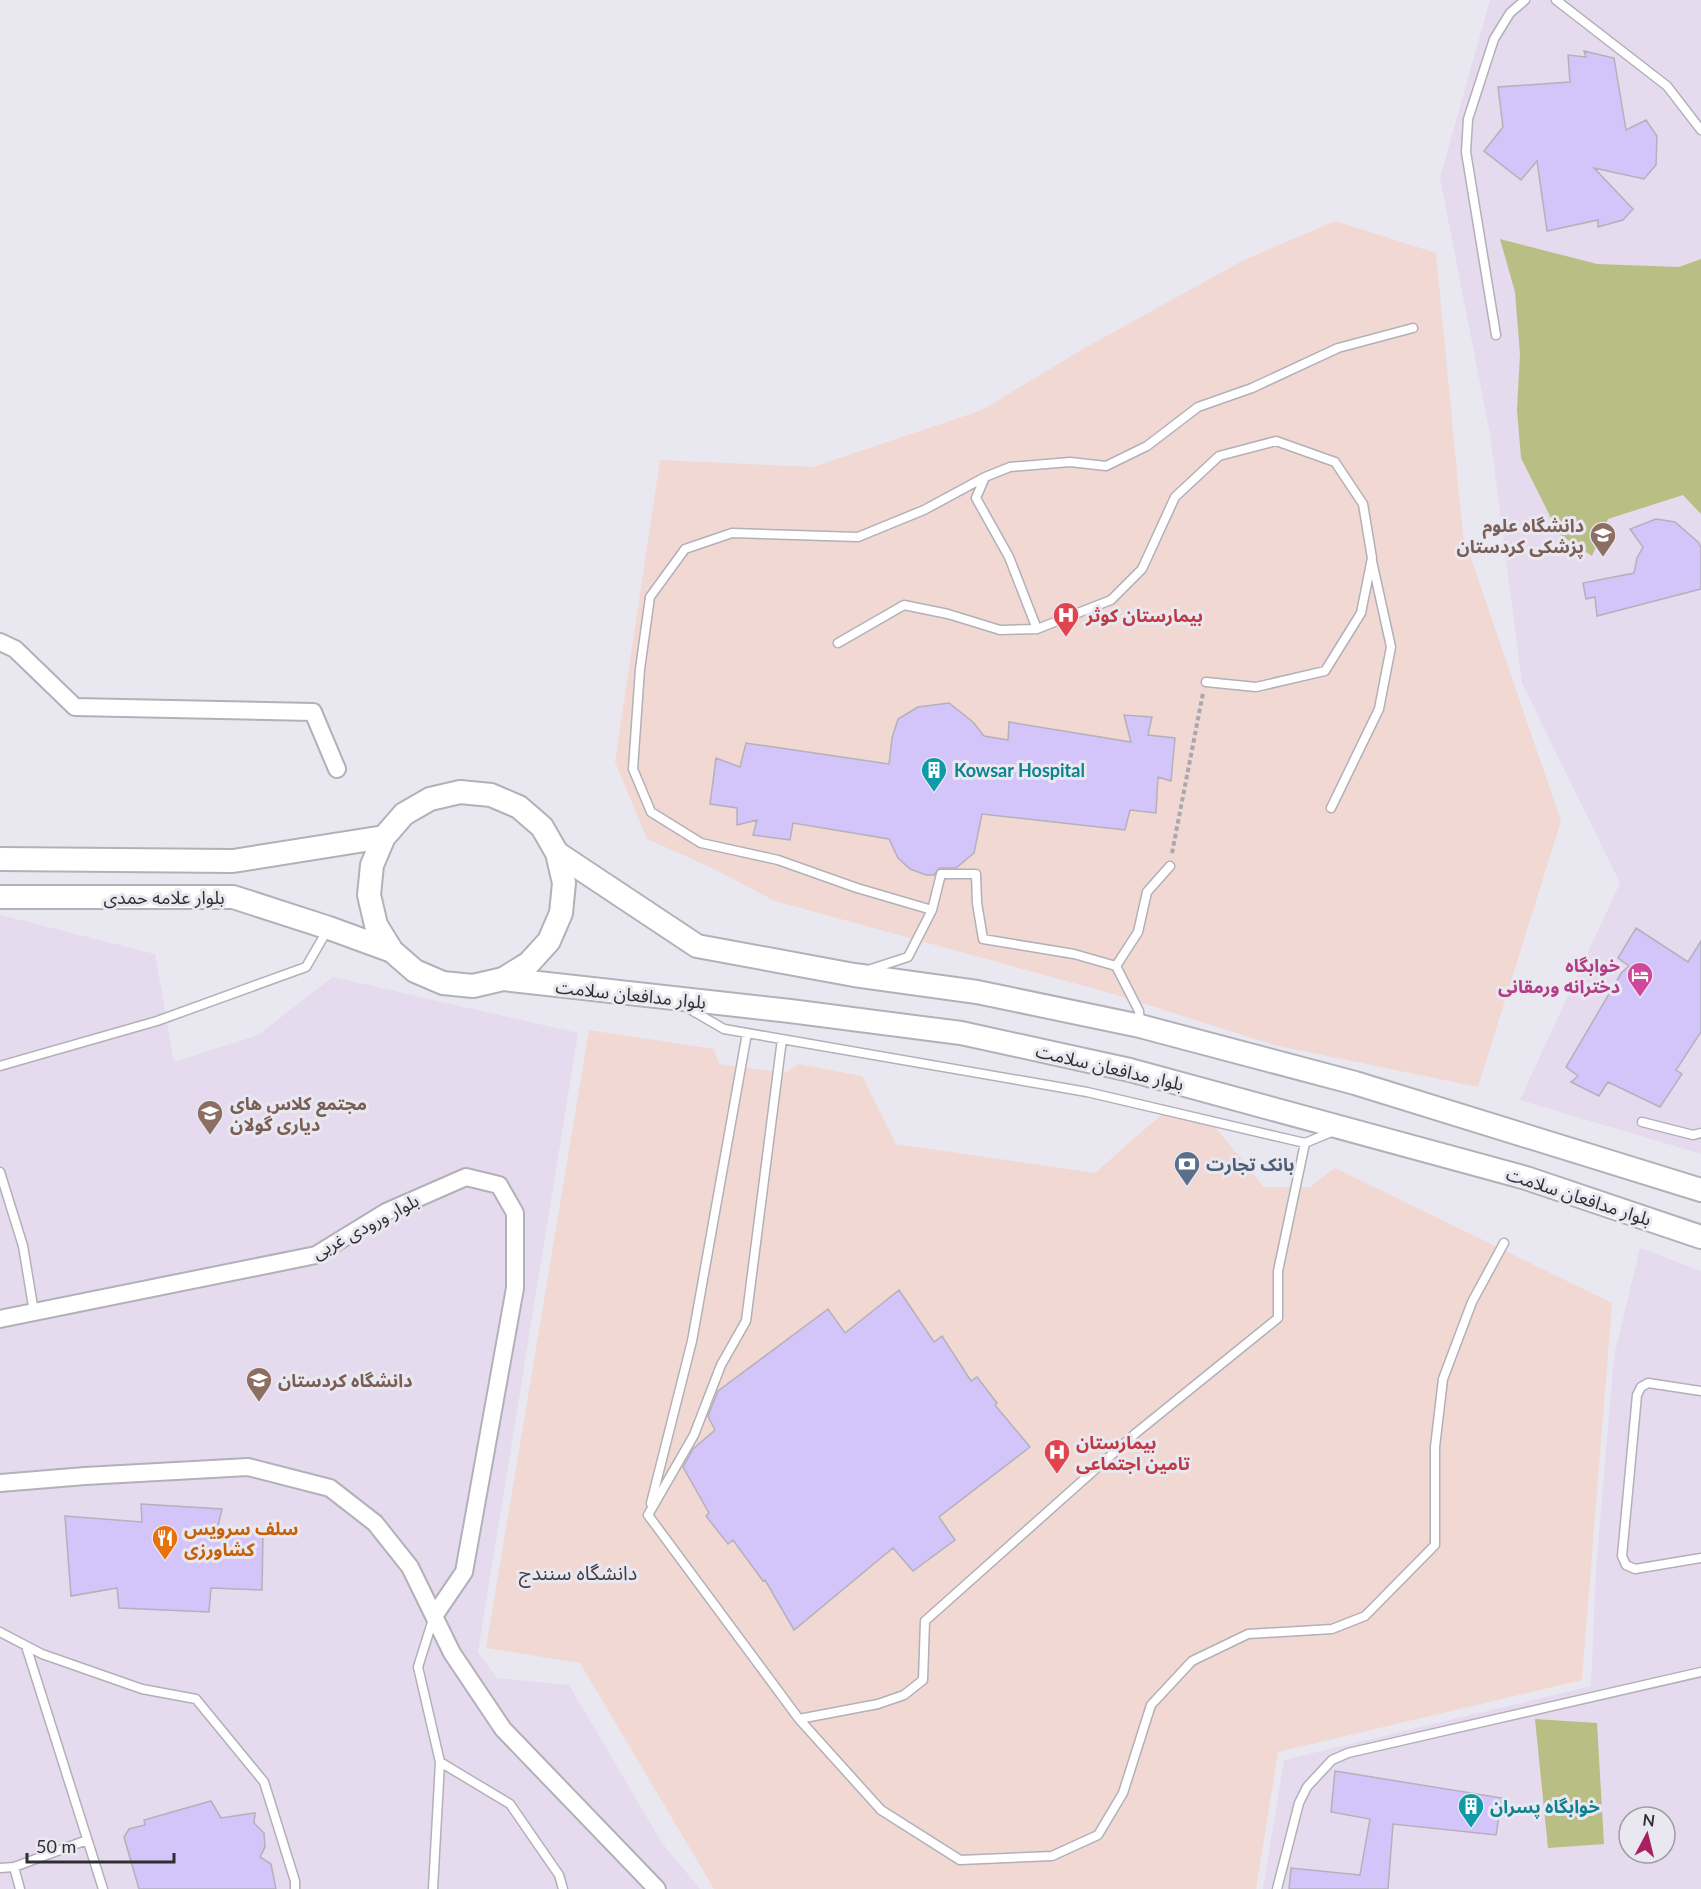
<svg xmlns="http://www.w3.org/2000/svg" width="1701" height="1889" font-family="Lato,'Noto Sans Arabic',sans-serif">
  <rect width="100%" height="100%" fill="#e9e7f0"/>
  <path fill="#e6daee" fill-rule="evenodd" d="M1490 0H1701V1154L1520 1100 1620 883 1522 683 1490 434 1440 178Z
    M0 915 155 954 174 1062 258 1035 333 977 578 1033 478 1652 497 1678 569 1685 662 1843 700 1889H0Z
    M1640 1248 1701 1271V1889H1263L1284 1760 1591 1686 1596 1569 1614 1357ZM1629 1817H1665V1853H1629Z"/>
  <path fill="#f2d8d3" d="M1335 221 1436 253 1463 535 1561 821 1478 1087 1274 1045 1110 993 775 901 712 868 647 839 615 762 660 460 813 467 982 410 1083 349 1244 260Z
    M589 1030 714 1049 719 1064 785 1073 798 1064 862 1076 896 1144 1095 1173 1161 1115 1212 1123 1264 1187H1310L1335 1168 1612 1303 1582 1680 1278 1752 1256 1889H714L580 1663 486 1648Z"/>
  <path fill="#b9be84" d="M1500 239 1597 264 1679 267 1701 259V514L1683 495 1608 519 1592 556 1559 534 1521 458 1517 410 1520 354 1515 292Z
    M1535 1719 1597 1723 1604 1844 1548 1848Z"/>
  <path fill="#d3c4f9" stroke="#b3b1ba" stroke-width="1.5" d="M1584 51 1614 58 1626 130 1646 120 1657 136 1656 165 1644 179 1594 168 1633 209 1623 220 1598 227V220L1547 231 1537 161 1521 180 1484 151 1503 127 1498 87 1570 82 1568 55 1586 57Z
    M1656 519 1675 522 1699 543 1701 548V589L1597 616 1595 597 1586 599 1583 583 1634 573 1637 558 1643 547 1630 529Z
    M949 703 973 722 984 736 1008 740 1009 722 1131 742 1124 715 1152 717 1148 735 1175 738 1171 781 1158 777 1156 813 1130 810 1125 830 982 814 974 853 956 868H939L934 875H926L910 869 898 858 889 839 793 823 790 840 753 835 757 820 737 825V808L710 804 716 758 740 767 746 743 889 764 892 738 898 719 918 707Z
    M1636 928 1688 962 1701 941V1032L1676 1070 1682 1074 1660 1107 1608 1082 1599 1096 1571 1082 1578 1076 1566 1067 1622 972 1629 966 1618 958Z
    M899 1290 934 1342 942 1336 971 1381 977 1377 997 1403 995 1405 1030 1447 939 1517 955 1540 913 1571 893 1548 794 1630 765 1580 763 1581 733 1540 728 1544 706 1516 709 1513 683 1467 693 1449 715 1430 708 1416 718 1391 828 1309 845 1333Z
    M141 1504 222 1509 217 1530 263 1534 262 1590 211 1588 209 1612 119 1608 117 1588 71 1596 65 1516 142 1522Z
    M1335 1771 1502 1798 1496 1835 1393 1824 1388 1889H1289L1291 1868 1360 1875 1370 1819 1331 1812Z
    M211 1801 221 1818 255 1813 254 1823 264 1833 265 1847 260 1857 271 1864 276 1889H139L124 1837 129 1829 145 1825 144 1820Z"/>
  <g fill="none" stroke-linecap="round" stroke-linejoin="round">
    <g stroke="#b2b0b8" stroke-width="11">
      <path id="lane" d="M1556 0 1667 86 1701 130
        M1496 335 1466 152 1468 119 1494 39 1510 13 1525 0
        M1037 629 1009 557 976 498 985 477 1010 467 1070 462 1106 466 1147 446 1198 407 1252 388 1338 348 1413 328
        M838 643 904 605 948 614 1000 630 1037 629 1111 600 1142 569 1175 497 1219 456 1276 441 1335 462 1363 504 1372 558 1361 613 1325 671 1256 687 1206 682
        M1331 808 1379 709 1391 647 1372 561
        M932 910 857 888 778 860 701 843 651 812 633 769 640 669 650 597 685 549 732 533 858 537 924 510 985 477
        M1116 966 1138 932 1147 892 1170 866
        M868 970 908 957 932 910 941 874H976L977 903 983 939 1074 954 1116 966 1139 1011 1140 1026
        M686 1007 724 1029 1087 1092 1305 1143 1334 1131
        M0 1066 157 1021 306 967 328 929
        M1642 1122 1693 1135 1701 1133
        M0 1172 23 1246 34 1312
        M1701 1391 1648 1383 1641 1387 1637 1395 1622 1556 1626 1565 1635 1569 1701 1558
        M651 1503 692 1341 747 1033
        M648 1515 799 1719 878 1704 904 1695 923 1680 925 1621 1136 1433 1278 1318V1271L1305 1143
        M648 1515 694 1435 721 1365 746 1321 782 1039
        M0 1632 42 1654 142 1689 196 1699 264 1782 295 1881V1889
        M26 1646 103 1889
        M799 1719 881 1810 960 1860 1052 1856 1098 1835 1123 1793 1151 1705 1192 1661 1248 1634 1332 1629 1365 1616 1435 1545V1447L1443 1379 1472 1302 1504 1243
        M440 1762 510 1804 559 1875 563 1889
        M14 1867 20 1889
        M0 1868 14 1867 87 1840
        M433 1889 440 1762 418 1667 434 1616
        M1277 1889 1299 1803 1307 1787 1332 1760 1348 1753 1701 1672"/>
    </g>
    <g stroke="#b2b0b8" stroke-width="20">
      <path id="street" d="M0 642 15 649 75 707 313 712 337 769
        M0 1319 316 1255 386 1212 466 1177 499 1185 515 1213V1288L464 1572 434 1616
        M0 1483 85 1476 248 1467 330 1488 375 1523 410 1567 452 1653 503 1729 657 1889"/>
    </g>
    <g stroke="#b2b0b8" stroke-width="26">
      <path id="secondary" d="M557 853 697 946 854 975 977 992 1140 1026 1355 1083 1701 1190
        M0 859 233 861 384 837
        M0 897H233L329 928 392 951 415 971 443 983 473 986 503 979 529 963 549 941 561 913 564 883 557 853 542 827 519 807 491 795 460 792 430 799 404 814 384 837 372 865 369 895 376 925 392 951
        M503 979 790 1011 961 1033 1130 1070 1526 1178 1701 1237"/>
    </g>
    <path stroke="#a9a8af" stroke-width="4" stroke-dasharray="4.5 3" stroke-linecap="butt" d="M1172 853 1203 693"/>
    <use href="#lane" stroke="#fff" stroke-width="8"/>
    <use href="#street" stroke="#fff" stroke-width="16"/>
    <use href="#secondary" stroke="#fff" stroke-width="22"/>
  </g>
  <defs>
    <g id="university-pin" transform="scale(1.35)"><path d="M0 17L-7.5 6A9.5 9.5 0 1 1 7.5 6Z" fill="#8d6e63" stroke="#e9e7f0"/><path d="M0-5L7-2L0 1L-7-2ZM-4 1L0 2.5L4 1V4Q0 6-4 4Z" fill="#fff"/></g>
    <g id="hospital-pin" transform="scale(1.35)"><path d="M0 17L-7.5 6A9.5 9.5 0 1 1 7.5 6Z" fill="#e0444e" stroke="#e9e7f0"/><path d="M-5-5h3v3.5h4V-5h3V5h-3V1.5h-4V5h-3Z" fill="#fff"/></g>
    <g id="building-pin" transform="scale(1.35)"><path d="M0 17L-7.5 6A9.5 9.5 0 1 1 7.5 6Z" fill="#0f9aa8" stroke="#e9e7f0"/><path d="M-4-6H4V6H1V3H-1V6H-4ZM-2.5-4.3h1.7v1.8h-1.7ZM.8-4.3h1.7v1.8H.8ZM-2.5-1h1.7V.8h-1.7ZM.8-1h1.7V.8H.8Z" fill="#fff"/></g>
    <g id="hotel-pin" transform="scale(1.35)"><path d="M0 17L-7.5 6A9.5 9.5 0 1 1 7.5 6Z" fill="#d1479c" stroke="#e9e7f0"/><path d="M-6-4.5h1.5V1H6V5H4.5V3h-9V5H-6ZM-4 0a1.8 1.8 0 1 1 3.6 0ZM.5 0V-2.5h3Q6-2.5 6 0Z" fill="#fff"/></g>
    <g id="bank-pin" transform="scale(1.35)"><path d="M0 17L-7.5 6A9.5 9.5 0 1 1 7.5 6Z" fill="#5c6f8a" stroke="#e9e7f0"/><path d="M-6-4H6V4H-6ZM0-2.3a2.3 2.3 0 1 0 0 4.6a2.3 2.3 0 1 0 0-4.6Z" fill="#fff"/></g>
    <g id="restaurant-pin" transform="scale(1.35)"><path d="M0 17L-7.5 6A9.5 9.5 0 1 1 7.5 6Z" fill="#e8710a" stroke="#e9e7f0"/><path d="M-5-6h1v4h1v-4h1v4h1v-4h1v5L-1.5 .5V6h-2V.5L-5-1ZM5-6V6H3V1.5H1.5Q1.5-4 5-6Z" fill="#fff"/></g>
  </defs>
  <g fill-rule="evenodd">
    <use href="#university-pin" x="1603" y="535"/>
    <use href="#hospital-pin" x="1066" y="615"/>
    <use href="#building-pin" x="934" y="770"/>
    <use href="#hotel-pin" x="1640" y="975"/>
    <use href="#university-pin" x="210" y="1113"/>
    <use href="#bank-pin" x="1187" y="1164"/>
    <use href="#university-pin" x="259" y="1380"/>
    <use href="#hospital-pin" x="1057" y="1452"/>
    <use href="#restaurant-pin" x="165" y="1538"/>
    <use href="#building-pin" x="1471" y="1806"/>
  </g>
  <g text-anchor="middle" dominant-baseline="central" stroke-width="6" stroke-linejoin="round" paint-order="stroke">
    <g font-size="18" font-weight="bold" fill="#785e54" stroke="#e9e7f0" text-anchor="start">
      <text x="1584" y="525" text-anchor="end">دانشگاه علوم<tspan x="1584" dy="21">پزشکی کردستان</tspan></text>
      <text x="230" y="1103">مجتمع کلاس های<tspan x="230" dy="21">دیاری گولان</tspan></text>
      <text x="278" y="1380">دانشگاه کردستان</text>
    </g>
    <g font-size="18" font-weight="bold" fill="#be3a42" stroke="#e9e7f0" text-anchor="start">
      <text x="1086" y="615">بیمارستان کوثر</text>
      <text x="1076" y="1442">بیمارستان<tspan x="1076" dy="21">تامین اجتماعی</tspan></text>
    </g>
    <g font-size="18" font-weight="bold" fill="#0d838f" stroke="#e9e7f0" text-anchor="start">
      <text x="954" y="770">Kowsar Hospital</text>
      <text x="1490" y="1806">خوابگاه پسران</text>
    </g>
    <g font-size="18" fill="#2f2f32" stroke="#e9e7f0">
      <text x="164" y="897">بلوار علامه حمدی</text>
      <text transform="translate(631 994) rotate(6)">بلوار مدافعان سلامت</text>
      <text transform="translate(1110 1067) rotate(13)">بلوار مدافعان سلامت</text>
      <text transform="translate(1579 1196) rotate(18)">بلوار مدافعان سلامت</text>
      <text transform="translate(365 1226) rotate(-28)">بلوار ورودی غربی</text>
    </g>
    <g font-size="18" font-weight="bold" fill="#b23c85" stroke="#e9e7f0" text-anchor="end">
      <text x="1620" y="965">خوابگاه<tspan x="1620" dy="21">دخترانه ورمقانی</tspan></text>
    </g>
    <g font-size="18" font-weight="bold" fill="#4e5e75" stroke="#e9e7f0" text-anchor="start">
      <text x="1206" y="1164">بانک تجارت</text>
    </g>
    <g font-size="18" font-weight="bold" fill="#c56008" stroke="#e9e7f0" text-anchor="start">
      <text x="184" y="1528">سلف سرویس<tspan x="184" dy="21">کشاورزی</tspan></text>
    </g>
    <g font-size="20" fill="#413f46" stroke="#e9e7f0">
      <text x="578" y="1572">دانشگاه سنندج</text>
    </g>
  </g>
  <g transform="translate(1647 1835) rotate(7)"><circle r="28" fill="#e9e7f0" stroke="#9f9da4" stroke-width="1.5"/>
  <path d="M0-4.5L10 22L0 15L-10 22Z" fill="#a91f62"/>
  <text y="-9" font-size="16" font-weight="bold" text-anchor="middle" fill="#2f2f32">N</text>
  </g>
  <path d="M27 1853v9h147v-9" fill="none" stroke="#2f2f32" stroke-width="3"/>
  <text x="36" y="1853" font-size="18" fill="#2f2f32" stroke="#e9e7f0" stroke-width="4.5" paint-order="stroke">50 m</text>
</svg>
